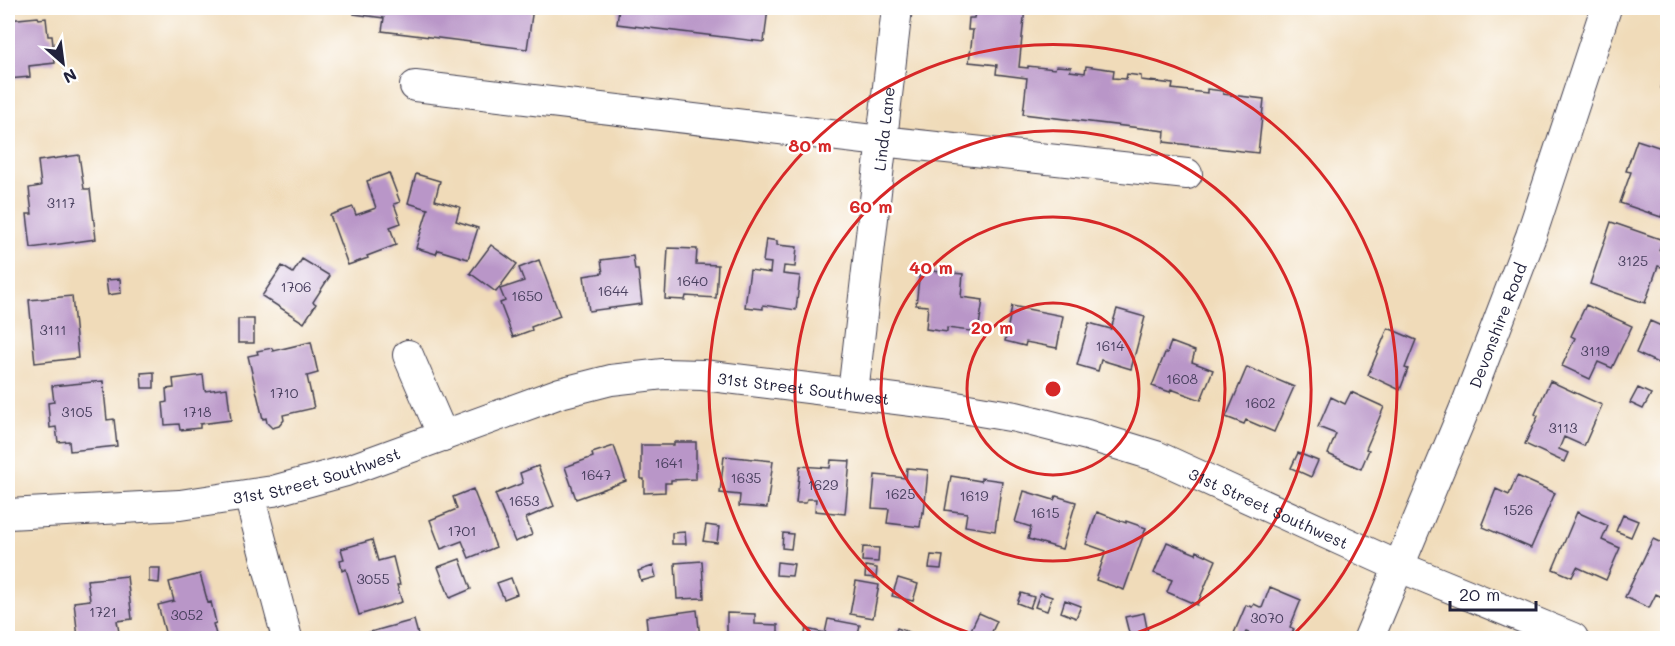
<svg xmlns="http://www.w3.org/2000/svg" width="1675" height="646" font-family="Mali,sans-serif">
  <rect width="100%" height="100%" fill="#fff"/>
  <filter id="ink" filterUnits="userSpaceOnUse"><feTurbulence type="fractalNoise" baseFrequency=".0167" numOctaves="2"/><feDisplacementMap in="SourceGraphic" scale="12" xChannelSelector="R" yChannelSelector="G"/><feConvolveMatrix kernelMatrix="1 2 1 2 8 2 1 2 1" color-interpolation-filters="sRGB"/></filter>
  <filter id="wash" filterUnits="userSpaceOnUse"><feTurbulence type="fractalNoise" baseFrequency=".008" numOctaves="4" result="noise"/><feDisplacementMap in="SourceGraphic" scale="24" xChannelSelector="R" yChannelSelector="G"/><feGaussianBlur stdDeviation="1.35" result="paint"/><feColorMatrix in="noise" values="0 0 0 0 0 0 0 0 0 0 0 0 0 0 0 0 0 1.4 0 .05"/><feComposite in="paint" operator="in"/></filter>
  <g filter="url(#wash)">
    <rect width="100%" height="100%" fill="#f0dbb9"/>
    <g id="blocks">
      <path fill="#b996c8" d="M355 8H533L527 49 382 31 384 18 354 14Z
        M619 8H768L764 42 617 24Z
        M976 8H1025L1019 67 1028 68V66L1055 69 1056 66 1071 67 1070 71 1085 73 1086 66 1114 70 1113 78 1126 79 1127 74 1141 76V80L1173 84 1172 89 1207 93V89L1223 91V94L1264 99 1258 153 1164 142 1165 131 1023 114 1027 78 996 74 997 65 969 62 973 30H968L969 18H974Z
        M38 17 39 19 46 18 48 36H52L55 63 29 66 30 77 8 79V20Z
        M1667 68H1668V91L1661 88Z
        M1637 140 1668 150V198L1661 217 1620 203 1631 172 1626 171Z
        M79 155 84 189H90L96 239 31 248 27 214H32L29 188 41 186 38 161Z
        M389 173 400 202 394 204 401 223 390 227 396 245 367 256 368 258 348 265 330 215 353 207 356 215 376 208 367 181Z
        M416 174 440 181 435 200 460 207 456 221 478 228 468 259 438 250 436 254 416 248 428 209 408 203Z
        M1611 222 1663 240 1659 250 1668 255V269L1658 266 1645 303 1590 284Z
        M766 239 777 241V245L797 247 795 267 784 266 783 274 800 276 796 310 763 305V309L745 307 750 270 770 273 771 263 763 262Z
        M491 245 517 264 496 292 470 273Z
        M668 248 697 249 696 264 718 265 716 298 686 296 685 300 665 299Z
        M633 256 635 270H638L642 304 589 311 584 276 603 273 601 260Z
        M302 259 330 276 313 302 316 304 304 323 262 296 282 266 293 273Z
        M539 260 560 316 531 327 532 330 513 337 500 303 505 301 500 289 524 281 519 268Z
        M920 270 963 274 961 297 983 300 978 332 947 328V332L926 329 928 306 916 305Z
        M120 279 121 293 108 295 106 280Z
        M72 296 78 358 35 363 29 300Z
        M1586 305 1632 326 1612 368 1598 362 1590 379 1562 366 1575 338 1571 336Z
        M1012 306 1063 316 1057 348 1026 342 1025 346 1005 341Z
        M1117 309 1145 317 1131 369 1101 360 1098 371 1077 365 1089 323 1111 329Z
        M238 319H254V343H238Z
        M1650 321 1668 329V349L1660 364 1636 353Z
        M1388 328 1416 340 1405 368 1408 369 1400 390 1368 375Z
        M311 342 318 373 307 376 314 408 283 415 284 420 279 426 272 428 267 423 266 418 263 419 248 356 258 354 257 351 272 348 273 351Z
        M1171 342 1195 351 1192 362 1213 370 1201 400 1171 389 1170 392 1152 386 1165 353H1167Z
        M1247 367 1294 387 1274 432 1246 420 1244 424 1226 417Z
        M154 372V388H142L141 373Z
        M203 375 205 391 227 388 231 420 200 424V428L180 430 179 424 165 425 163 403 167 402 166 389 174 388 173 379Z
        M103 381 107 420 114 419 117 446 70 451 69 441 58 442 56 427 50 428 48 403 54 402 52 386Z
        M1550 381 1602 405 1584 446 1564 437 1559 449 1568 453 1564 462 1525 444 1538 416 1535 414Z
        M1638 388 1651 394 1643 409 1630 403Z
        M1351 392 1384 407 1366 449 1369 450 1361 469 1328 454 1336 434 1318 427 1331 397 1345 404Z
        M674 442H696V479L671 480V483H665V492L644 493V479H641V445H674Z
        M614 446 626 481 576 499 565 467 593 457 592 453Z
        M1298 453 1318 461 1311 477 1291 468Z
        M724 456 773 461 767 508 739 506 740 495 720 493Z
        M831 460 850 461 845 514 815 511 816 499H807L806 503H796L800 466 830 468Z
        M538 466 554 506 526 518 532 535 515 542 495 494 523 483 520 473Z
        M907 468 928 470 924 513 922 512 920 527 887 523 889 509 872 508 875 475 906 478Z
        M951 476 981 481V478L1002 481 995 531 965 526 967 513 945 510Z
        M1517 476 1555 493 1531 548 1483 527 1484 525 1482 524 1496 489 1509 495Z
        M473 489 496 547 469 558 462 541 441 549 430 520 457 509 453 497Z
        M1024 491 1054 500 1056 496 1076 502 1062 549 1028 539 1031 527 1015 522Z
        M1097 512 1126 523V521L1146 528 1124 590 1096 580 1106 551 1086 544Z
        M1577 512 1608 526 1602 540 1620 548 1606 580 1577 567 1572 577 1553 569Z
        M1623 515 1638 521 1631 537 1616 531Z
        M706 525 719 527 717 543 703 541Z
        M685 532 686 544H672V533Z
        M783 533 793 534 791 549 782 548Z
        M1653 539 1668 546V600L1656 594 1649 608 1625 597Z
        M372 540 378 561 393 557 400 585H397L402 602 359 615 346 569 342 571 340 560 344 559 341 549Z
        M1167 542 1196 554 1197 551 1216 560 1197 605 1167 592 1172 580 1154 573Z
        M863 547 879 548 878 562 862 561Z
        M931 555 943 556 941 569 929 568Z
        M460 559 471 589 450 598 438 567Z
        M702 561 704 598 677 599 675 563Z
        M777 562 794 564 792 576 776 575Z
        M653 566 656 577 641 581 638 571Z
        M866 566 877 568 876 578 865 577Z
        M149 568H160L159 583 149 582Z
        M200 574 208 603 211 602 216 623 213 624 217 638H168L167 636H166L158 605 174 601 169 582Z
        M127 576 132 619 117 621 120 638H78L74 602 90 600 87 580Z
        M511 578 517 594 504 599 497 583Z
        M898 578 918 584 913 601 892 596Z
        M856 581 879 585 873 618 850 614Z
        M1270 587 1301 600 1290 627 1294 629 1290 638H1261L1246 632 1243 638H1232L1246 605 1252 607 1254 604 1262 608Z
        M1021 593 1034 597 1030 608 1017 603Z
        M1040 593 1052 597 1047 611 1035 607Z
        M1065 600 1081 606 1076 618 1061 612Z
        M697 610 700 638H648L646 617Z
        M727 613 755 614V624L778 625V638H727Z
        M979 613 997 621 989 638H967Z
        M1144 613 1148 633 1130 637 1125 617Z
        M828 619 860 625 857 638H804L806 629 825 633Z
        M414 620 419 638H364L363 634Z
        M897 628 926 638H890L891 635 894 636Z"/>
    </g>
  </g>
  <g filter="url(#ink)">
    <use href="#blocks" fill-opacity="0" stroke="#413e4e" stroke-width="1.5"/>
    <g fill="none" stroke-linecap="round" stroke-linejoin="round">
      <g stroke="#413e4e" stroke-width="32">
        <g id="minor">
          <path d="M415 86 881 141 1187 174"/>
          <path d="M408 355 443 436"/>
          <path id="s1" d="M853 393 897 8"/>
          <path d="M249 495 287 638"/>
          <path id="s2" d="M8 514 180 505 273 491 346 471 560 393 611 380 663 374 703 375 944 405 1016 417 1087 435 1156 456 1400 567 1573 638"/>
          <path id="s3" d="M1369 638 1467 403 1531 236 1606 8"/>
        </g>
      </g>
      <use href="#minor" stroke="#fff" stroke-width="30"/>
    </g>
  </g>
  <g fill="none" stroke="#d62828" stroke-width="3">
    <circle cx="1053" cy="389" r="86"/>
    <circle cx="1053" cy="389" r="172"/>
    <path d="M986 638A258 258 0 1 1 1120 638"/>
    <path d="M814 636A344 344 0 1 1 1292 636"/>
  </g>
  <g text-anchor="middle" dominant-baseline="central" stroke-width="5" stroke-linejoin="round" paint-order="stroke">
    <g font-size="14" fill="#483f5e">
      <text x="61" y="202">3117</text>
      <text x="1633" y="260">3125</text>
      <text x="692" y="280">1640</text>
      <text x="296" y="286">1706</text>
      <text x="613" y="290">1644</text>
      <text x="527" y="295">1650</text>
      <text x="53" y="329">3111</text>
      <text x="1110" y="345">1614</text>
      <text x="1595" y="350">3119</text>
      <text x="1182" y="378">1608</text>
      <text x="284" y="392">1710</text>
      <text x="1260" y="402">1602</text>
      <text x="77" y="411">3105</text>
      <text x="197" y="411">1718</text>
      <text x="1563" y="427">3113</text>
      <text x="669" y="462">1641</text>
      <text x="596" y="474">1647</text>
      <text x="746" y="477">1635</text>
      <text x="823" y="484">1629</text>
      <text x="900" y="493">1625</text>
      <text x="974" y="495">1619</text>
      <text x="524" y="500">1653</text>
      <text x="1518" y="509">1526</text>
      <text x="1045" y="512">1615</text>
      <text x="462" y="530">1701</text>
      <text x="373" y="578">3055</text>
      <text x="103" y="611">1721</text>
      <text x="187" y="614">3052</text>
      <text x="1267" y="617">3070</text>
    </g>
    <g font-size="16" fill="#22223b" stroke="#fff">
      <text stroke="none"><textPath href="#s1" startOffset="266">Linda Lane</textPath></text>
      <text stroke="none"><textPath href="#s3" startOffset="338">Devonshire Road</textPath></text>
      <text stroke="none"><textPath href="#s2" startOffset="816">31st Street Southwest</textPath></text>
      <text stroke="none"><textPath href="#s2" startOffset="312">31st Street Southwest</textPath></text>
      <text stroke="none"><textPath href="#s2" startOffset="1300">31st Street Southwest</textPath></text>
    </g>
  </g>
  <circle cx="1053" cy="389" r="9" fill="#d62828" stroke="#fff" stroke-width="3"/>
  <g font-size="18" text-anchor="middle" font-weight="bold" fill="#d62828" stroke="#fff" stroke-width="5" stroke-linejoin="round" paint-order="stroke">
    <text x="810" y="152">80 m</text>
    <text x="871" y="213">60 m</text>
    <text x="931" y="274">40 m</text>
    <text x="992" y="334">20 m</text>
  </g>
  <rect width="1675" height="646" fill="none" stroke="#fff" stroke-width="30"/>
  <g transform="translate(63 63) rotate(152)" stroke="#ffffff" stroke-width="4.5" paint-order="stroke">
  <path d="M0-4.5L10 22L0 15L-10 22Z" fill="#22223b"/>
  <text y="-9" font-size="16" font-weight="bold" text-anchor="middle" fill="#22223b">N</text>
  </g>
  <path d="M1450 601v9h86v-9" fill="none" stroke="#22223b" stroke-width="3"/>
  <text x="1459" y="601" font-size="18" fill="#22223b" stroke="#ffffff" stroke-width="4.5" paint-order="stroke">20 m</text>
</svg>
